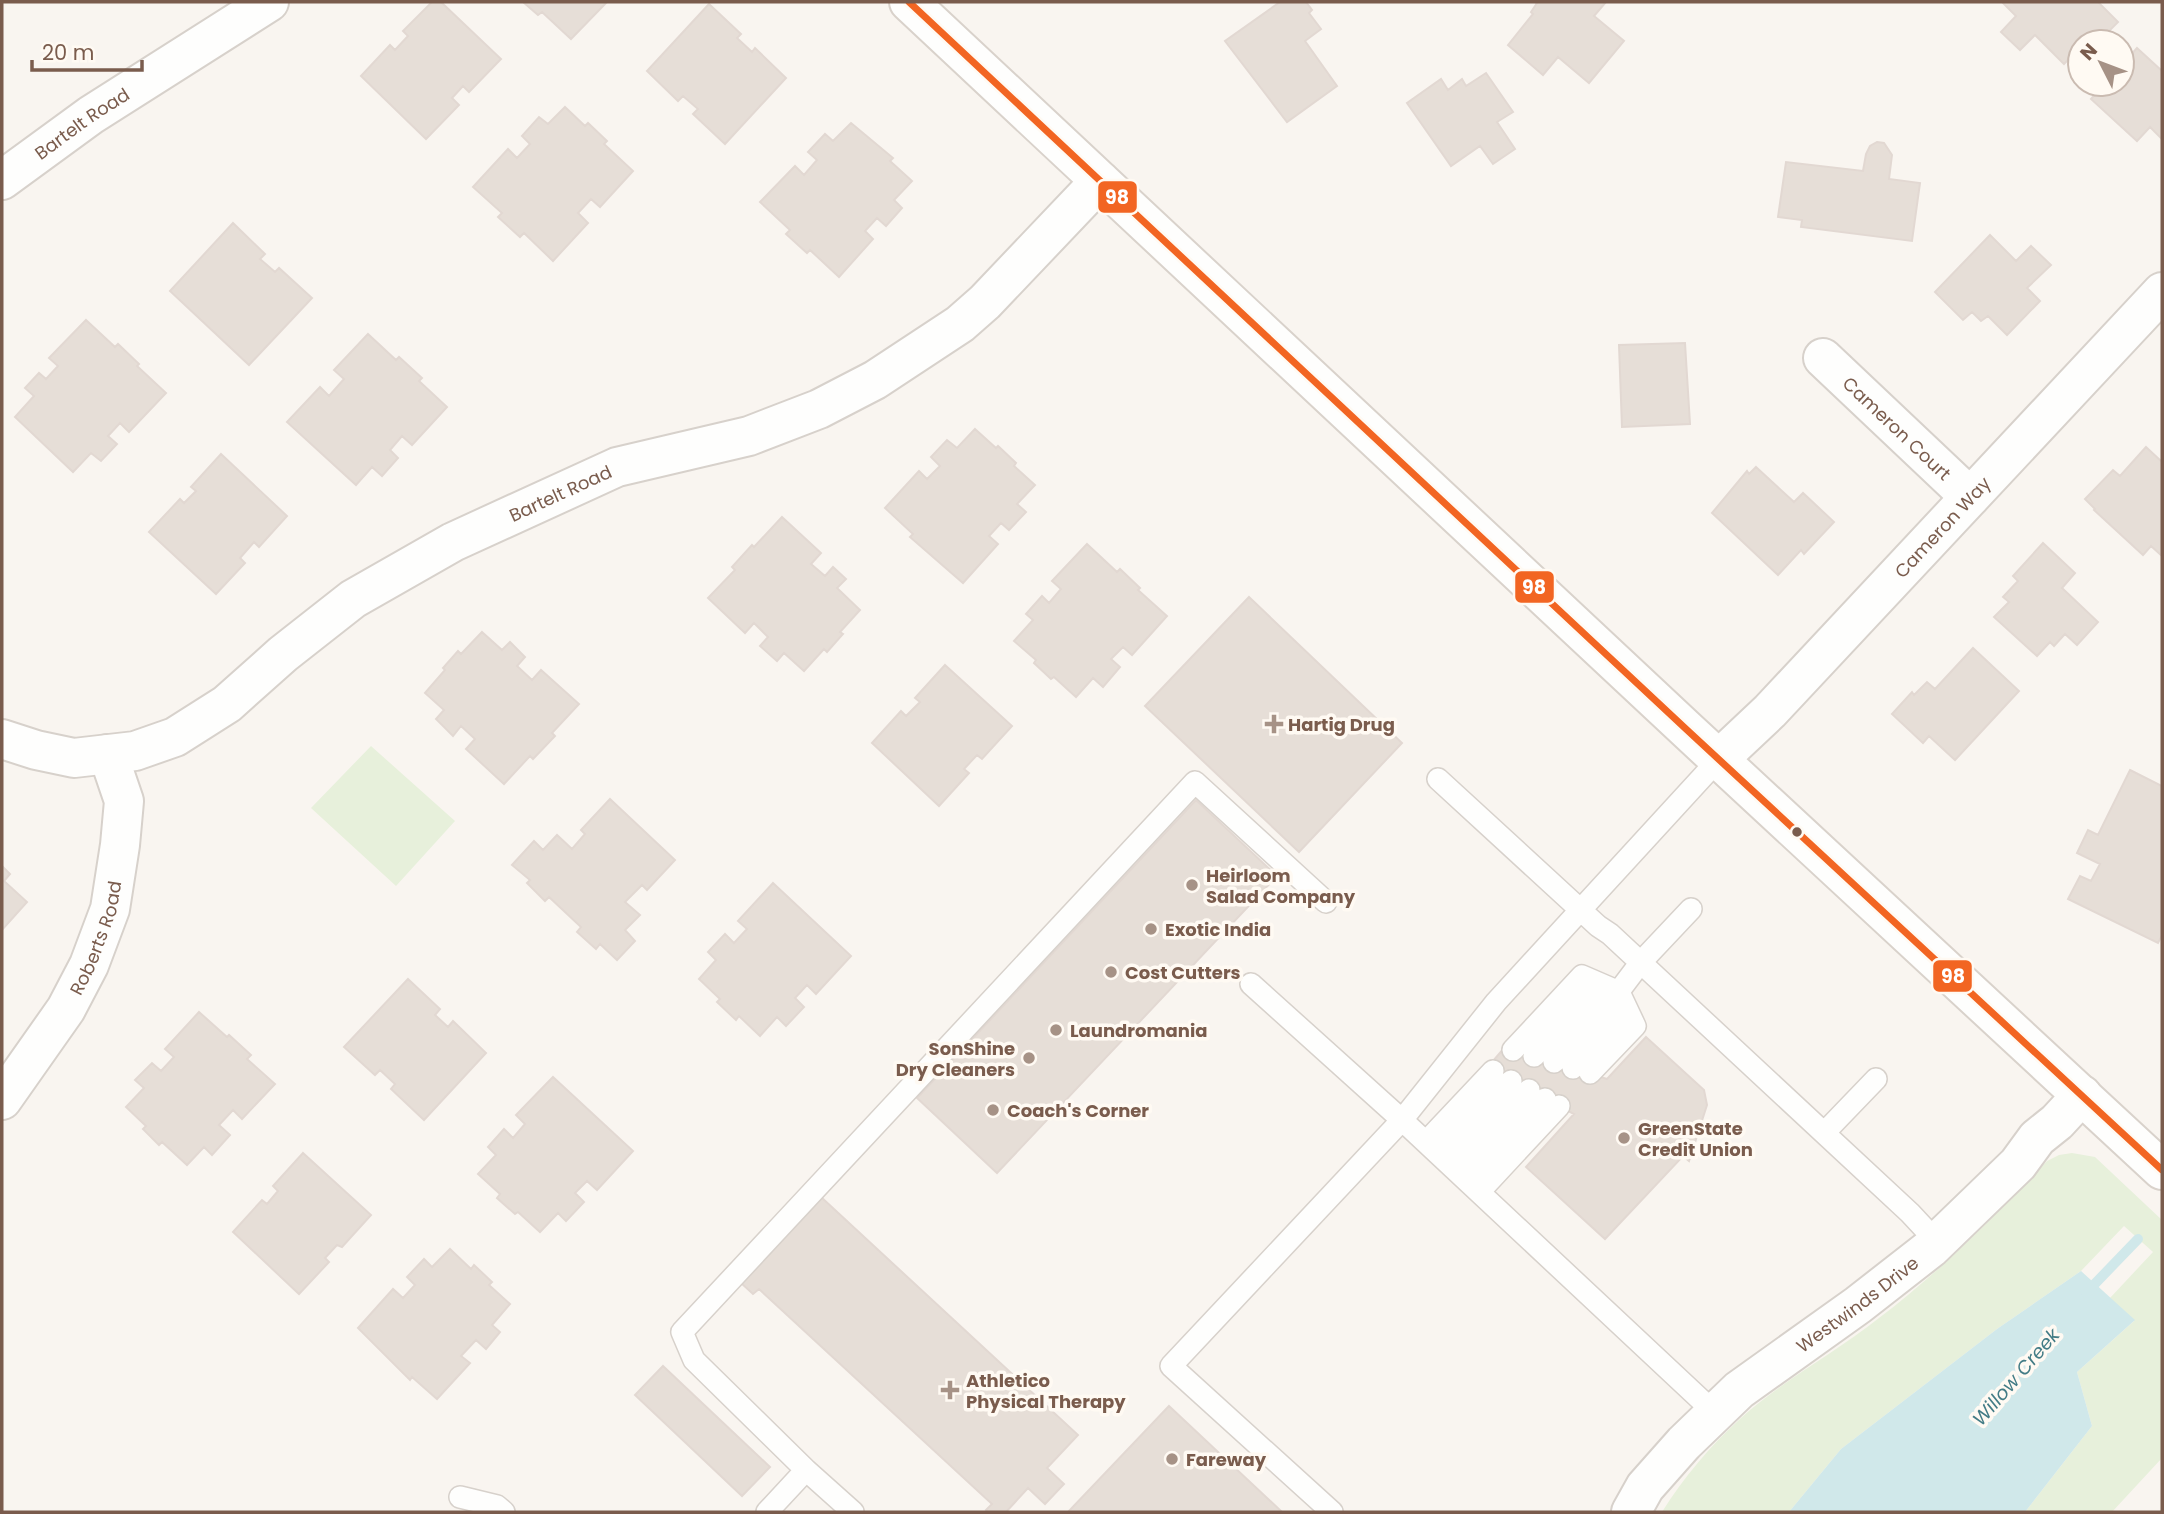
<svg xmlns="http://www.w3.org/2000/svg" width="2164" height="1514" font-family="Poppins,sans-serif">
  <rect width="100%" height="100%" fill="#f9f5f0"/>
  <path fill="#e7f0db" d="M371 746 455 821 396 886 311 808Z
    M2072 1153 2095 1157 2162 1220V1458L2112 1512H2025L2092 1426 2077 1372 2134 1321 2110 1298 2153 1252 2124 1226 2081 1271 1997 1329 1841 1449 1789 1512H1662C1684 1477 1710 1446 1741 1418 1783 1380 1835 1353 1879 1318 1941 1271 1994 1217 2047 1161L2059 1155Z"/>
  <path fill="#d0e8ea" d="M2081 1271 2135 1320 2077 1372 2092 1426 2025 1512H1789L1841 1449 1997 1329Z"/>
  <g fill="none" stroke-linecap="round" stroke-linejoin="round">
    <path stroke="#d0e8ea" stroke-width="10" d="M2086 1293 2138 1239"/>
  </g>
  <path fill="#e6ded7" stroke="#e2d8d2" stroke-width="2" d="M432 2H441L501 59 469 92 463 86 452 98 459 105 426 139 361 76 390 45 395 50 408 36 403 31Z
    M523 2H607L571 39 542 12 538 15Z
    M1280 2H1306L1312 10 1309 13 1321 29 1305 41 1337 86 1287 122 1225 41Z
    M1535 2H1606L1594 16 1624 41 1589 83 1558 57 1543 75 1508 45 1533 14 1531 12 1537 3Z
    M2002 2H2098L2118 22 2098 42H2080V47L2064 64 2035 35 2020 50 2001 32 2016 16Z
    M709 4 741 34 737 38 752 52 755 48 786 78 725 144 693 114 698 109 683 96 678 101 647 71Z
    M2137 48 2162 71V139L2150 127 2137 141 2091 99 2104 84H2122V65Z
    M1486 73 1513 112 1497 122 1515 149 1493 164 1480 146 1451 166 1407 103 1441 79 1448 90 1462 79 1466 86Z
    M565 107 585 126 588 123 607 141 604 144 633 171 600 207 591 199 578 213 588 223 553 261 524 233 520 237 498 217 502 213 473 187 508 149 517 158 530 144 522 136 539 117 548 124Z
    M851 123 893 158 890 161 912 181 894 200 902 208 886 226 877 218 865 231 873 239 839 277 810 250 807 253 786 234 790 230 760 202 795 166 804 175 817 160 808 152 825 134 833 141Z
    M1877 142 1884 143 1892 155 1889 179 1920 183 1912 241 1801 227 1802 220 1778 217 1786 162 1863 171 1866 154 1870 146Z
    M233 223 265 254 260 259 275 272 279 268 312 298 249 365 170 291Z
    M1990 235 2016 261 2031 246 2051 265 2027 288 2040 301 2007 335 1988 316 1981 321 1972 312 1963 320 1935 292Z
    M86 320 115 347 118 344 139 364 137 366 166 393 129 432 120 423 108 436 117 444 101 461 91 453 73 472 15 417 34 396 25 388 39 373 46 379 58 366 49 358Z
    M368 334 396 360 399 357 422 378 419 381 447 407 412 445 402 436 390 450 398 458 382 476 372 467 356 485 287 422 320 387 329 396 344 379 334 370Z
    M1685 343 1690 424 1622 427 1619 345Z
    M975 429 996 448 998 446 1016 463 1014 466 1035 485 1017 504 1026 512 1009 530 1001 523 989 536 998 544 963 583 910 537 913 534 885 508 919 471 927 479 940 466 931 457 947 440 957 448Z
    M2146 447 2162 462V556L2151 546 2143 555 2094 510 2095 509 2085 499 2113 470 2120 476Z
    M221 454 287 516 259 547 254 542 240 558 245 563 216 594 149 532 180 499 184 503 196 491 191 487Z
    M1756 467 1794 502 1803 493 1834 522 1804 554 1801 550 1778 575 1712 513 1747 471 1749 474Z
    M782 517 821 553 811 564 825 576 833 567 846 579 837 588 860 610 840 632 843 634 827 652 824 649 804 671 784 653 777 661 760 646 768 637 754 623 745 633 708 598 735 570 732 567 752 545 754 547Z
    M2043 543 2075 573 2062 588 2098 622 2077 645 2065 634 2054 646 2050 642 2037 656 1994 617 2009 602 2003 597 2018 581 2013 576Z
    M1087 544 1117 572 1120 569 1140 588 1138 590 1167 616 1132 655 1123 647 1111 659 1120 667 1103 687 1093 678 1076 697 1054 677 1051 679 1034 663 1036 660 1014 641 1033 620 1026 614 1042 596 1049 603 1061 589 1052 581Z
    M1249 597 1402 743 1299 852 1145 706Z
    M482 632 502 650 510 642 525 657 517 666 532 680 541 670 579 704 552 733 555 736 533 759 530 756 504 784 466 749 475 739 461 726 453 736 436 719 444 710 425 693 445 670 443 668 458 651 461 654Z
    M1973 648 2019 691 1955 760 1929 736 1923 743 1892 714 1912 692 1914 695 1927 682 1935 689Z
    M945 665 1012 726 982 759 977 755 964 769 969 773 939 806 872 743 901 711 906 716 920 702 915 698Z
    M2130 770 2162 786V935L2158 943 2068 899 2080 876 2091 881 2100 864 2077 853 2088 830 2098 835Z
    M610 799 675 860 647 890 642 885 625 902 640 915 625 930 635 941 617 960 600 944 596 949 577 932 581 927 549 897 545 901 527 883 530 880 512 865 534 841 543 850 557 835 572 849 585 834 581 830Z
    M1196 800 1277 876 997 1173 917 1098Z
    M2 866 10 874 4 881 27 902 2 930Z
    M773 883 851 956 816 994 807 985 795 998 804 1007 786 1026 777 1017 760 1036 739 1016 736 1020 717 1002 720 999 699 979 716 960 708 952 725 934 734 943 747 929 738 921Z
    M408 979 440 1009 435 1015 448 1027 453 1021 486 1053 424 1120 391 1089 395 1084 380 1070 375 1075 344 1047Z
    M199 1012 227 1037 229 1035 251 1055 247 1059 275 1084 242 1119 233 1110 219 1125 230 1135 212 1155 204 1147 187 1165 162 1142 159 1145 143 1129 146 1126 126 1107 144 1088 135 1080 152 1063 161 1071 174 1057 165 1049Z
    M1646 1037 1704 1090 1707 1105 1689 1161 1683 1156 1605 1239 1526 1167 1574 1114 1487 1068 1505 1047 1607 1079Z
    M553 1077 633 1151 597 1190 587 1181 575 1193 584 1202 566 1221 558 1213 540 1232 518 1212 515 1214 497 1198 500 1194 478 1174 496 1155 488 1147 504 1129 513 1138 525 1124 516 1115Z
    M303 1153 371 1215 342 1247 337 1245 325 1258 329 1262 299 1294 233 1232 262 1200 267 1204 278 1191 273 1186Z
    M821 1197 1078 1435 1047 1468 1064 1484 1045 1504 1028 1488 1006 1512H988L986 1510 992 1504 759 1289 753 1294 741 1283Z
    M450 1249 471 1269 474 1265 492 1282 489 1285 510 1304 492 1325 500 1332 486 1349 476 1340 461 1356 470 1363 437 1399 412 1377 410 1380 358 1328 393 1289 403 1298 415 1285 407 1277 424 1259 432 1267Z
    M663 1366 770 1467 742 1496 635 1395Z
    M1169 1406 1282 1512H1068Z"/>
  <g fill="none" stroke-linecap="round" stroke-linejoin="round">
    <g stroke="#d7d1cb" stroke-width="24">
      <path id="lane" d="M1438 779 1598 926 1610 934 1910 1213 1937 1242
        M1251 984 1402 1120 1715 1413
        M1513 1050 1582 976 1619 992 1635 1026 1590 1073
        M1534 1056 1596 989 1617 992
        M1554 1062 1610 1003 1641 962 1691 909
        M1573 1068 1623 1015 1620 997
        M1824 1133 1876 1079
        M1426 1142 1493 1071
        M1441 1156 1511 1081
        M1455 1169 1529 1090
        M1468 1181 1545 1099
        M1479 1192 1559 1106
        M806 1470 853 1512
        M460 1497 497 1506 504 1512
        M767 1512 806 1470 694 1360 682 1332 1195 782 1326 902
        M1332 1512 1171 1366 1402 1120 1496 1002 1719 759"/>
    </g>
    <g stroke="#d7d1cb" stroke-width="42">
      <g id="street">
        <path id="s1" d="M2 180 91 115 269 2"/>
        <path id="s2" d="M1823 358 1970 497"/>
        <path id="s3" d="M2 739 36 750 74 758 135 751 175 737 227 704 283 654 353 599 453 542 617 467 749 436 819 409 875 380 960 324 985 302 1100 181"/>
        <path id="s4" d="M1719 759 1770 711 2162 292"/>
        <path id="s5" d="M2 1100 66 1009 89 965 110 909 120 845 124 801 108 754"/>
        <path id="s6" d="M1631 1512 1645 1487 1684 1443 1739 1390 1858 1305 1931 1248 2018 1164 2037 1138 2057 1122 2082 1095"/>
      </g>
    </g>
    <g stroke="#d9d2cb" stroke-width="42">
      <path id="secondary" d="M909 2 1686 729 2162 1170"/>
    </g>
    <use href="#lane" stroke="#fefefd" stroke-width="21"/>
    <use href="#street" stroke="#fefefd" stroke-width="38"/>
    <use href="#secondary" stroke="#fefefd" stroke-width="38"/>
    <g stroke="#fffaf3" stroke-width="12">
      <path id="bus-1" d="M909 2 1686 729 2162 1170"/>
    </g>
    <use href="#bus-1" stroke="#f26522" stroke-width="7"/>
  </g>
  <g fill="#a69286" stroke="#fffaf3" stroke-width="2.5">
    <path d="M1270.5 713.5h7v7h7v7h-7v7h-7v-7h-7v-7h7z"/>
    <circle cx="1192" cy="885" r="7"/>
    <circle cx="1151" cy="929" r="7"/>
    <circle cx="1111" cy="972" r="7"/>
    <circle cx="1056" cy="1030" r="7"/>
    <circle cx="1029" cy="1058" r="7"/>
    <circle cx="993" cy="1110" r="7"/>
    <circle cx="1624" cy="1138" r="7"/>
    <path d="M946.5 1379.5h7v7h7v7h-7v7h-7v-7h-7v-7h7z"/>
    <circle cx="1172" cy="1459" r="7"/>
  </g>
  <circle fill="#7a5c4d" stroke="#fffaf3" stroke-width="2.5" cx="1797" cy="832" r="6"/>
  <g text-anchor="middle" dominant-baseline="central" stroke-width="7" stroke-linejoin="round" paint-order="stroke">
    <g font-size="18" fill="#7a5c4d" stroke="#fffaf3">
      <text stroke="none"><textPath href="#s1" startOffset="98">Bartelt Road</textPath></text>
      <text stroke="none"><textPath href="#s2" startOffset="102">Cameron Court</textPath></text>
      <text stroke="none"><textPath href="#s3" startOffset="637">Bartelt Road</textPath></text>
      <text stroke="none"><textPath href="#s4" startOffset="322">Cameron Way</textPath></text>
      <text stroke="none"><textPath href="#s5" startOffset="189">Roberts Road</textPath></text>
      <text stroke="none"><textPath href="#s6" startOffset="310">Westwinds Drive</textPath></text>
    </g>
    <g font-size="18" font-weight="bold" fill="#7a5c4d" stroke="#fffaf3" text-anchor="start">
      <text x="1288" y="724">Hartig Drug</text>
      <text x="1206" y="875">Heirloom<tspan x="1206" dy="21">Salad Company</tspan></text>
      <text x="1165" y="929">Exotic India</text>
      <text x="1125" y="972">Cost Cutters</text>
      <text x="1070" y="1030">Laundromania</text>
      <text x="1015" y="1048" text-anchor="end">SonShine<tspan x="1015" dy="21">Dry Cleaners</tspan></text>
      <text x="1007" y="1110">Coach's Corner</text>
      <text x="1638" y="1128">GreenState<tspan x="1638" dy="21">Credit Union</tspan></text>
      <text x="966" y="1380">Athletico<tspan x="966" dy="21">Physical Therapy</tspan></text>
      <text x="1186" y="1459">Fareway</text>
    </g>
    <g font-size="19" font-style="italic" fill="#437c86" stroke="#fffaf3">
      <text transform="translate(2016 1377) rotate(-49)">Willow Creek</text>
    </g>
  </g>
  <g stroke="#fffaf3" stroke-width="2.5">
    <rect x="1097" y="180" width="41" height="34" rx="7" fill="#f26522"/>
    <rect x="1514" y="570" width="41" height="34" rx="7" fill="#f26522"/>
    <rect x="1932" y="959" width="41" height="34" rx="7" fill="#f26522"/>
  </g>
  <g font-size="19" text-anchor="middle" font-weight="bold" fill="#fff">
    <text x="1117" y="204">98</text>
    <text x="1534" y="594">98</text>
    <text x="1953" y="983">98</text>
  </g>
  <rect width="2164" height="1514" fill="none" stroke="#7a5c4d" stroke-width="7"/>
  <g transform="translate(2101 63) rotate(312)"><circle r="33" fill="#fffaf3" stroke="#cabbb1" stroke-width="2"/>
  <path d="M0-5L12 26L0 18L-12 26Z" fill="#a69286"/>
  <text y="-10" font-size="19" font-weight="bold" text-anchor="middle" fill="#7a5c4d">N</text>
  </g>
  <path d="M32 60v10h110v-10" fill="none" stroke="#7a5c4d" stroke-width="3.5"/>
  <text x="42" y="60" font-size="21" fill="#7a5c4d" stroke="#fffaf3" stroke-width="5" paint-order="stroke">20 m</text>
</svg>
